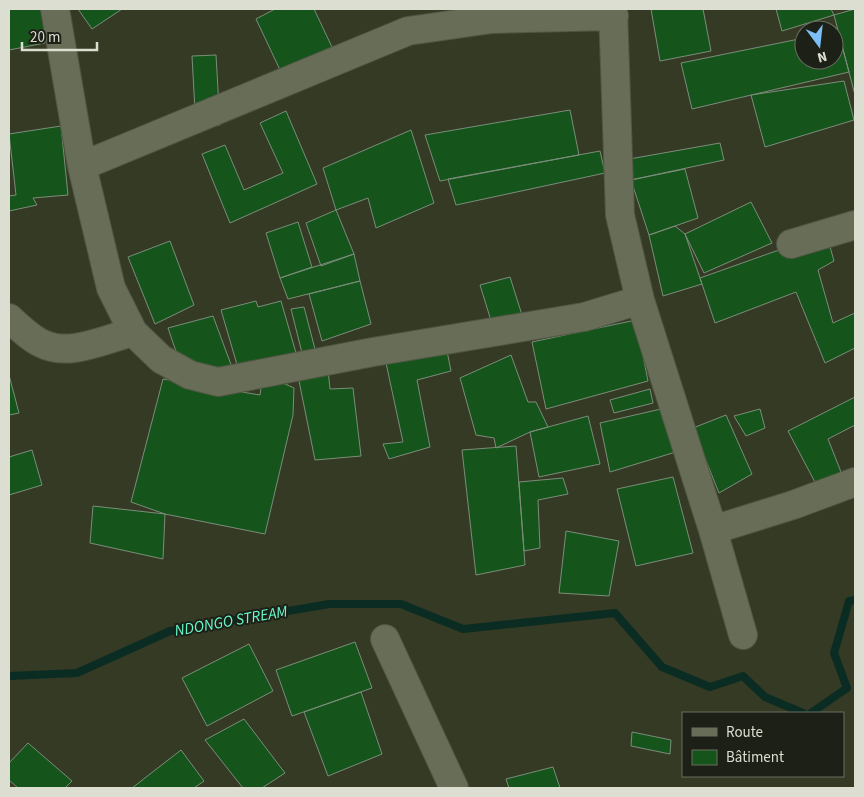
<svg xmlns="http://www.w3.org/2000/svg" width="864" height="797" font-family="'Source Sans 3',sans-serif">
  <rect width="100%" height="100%" fill="#353a25"/>
  <g fill="none" stroke-linecap="round" stroke-linejoin="round">
    <path stroke="#0a2c22" stroke-width="8" d="M9 676 77 673 170 631 329 604H401L463 629 615 613 662 667 710 687 743 676 765 697 803 713
      M811 713 847 688 834 653 849 601 855 600"/>
  </g>
  <path fill="#15551b" stroke="#7b8d7a" d="M9 9H42L45 43 9 50Z
    M78 9H122L92 29Z
    M275 9H314L340 64 289 89 256 19Z
    M651 9H703L711 51 660 61Z
    M776 9H831L834 15 782 31Z
    M855 9V95L834 15Z
    M838 31 849 72 692 109 681 63 804 38V60H834V32Z
    M216 55 220 125 196 129 192 56Z
    M844 81 854 120 765 147 751 95Z
    M570 110 579 155 440 181 425 135Z
    M286 111 317 184 230 223 202 154 225 145 244 190 283 173 260 123Z
    M61 126 68 195 33 198 37 205 9 211V196L16 195 9 134Z
    M411 130 434 203 376 228 368 198 336 210 323 168Z
    M720 143 724 160 626 181 618 161Z
    M600 151 605 173 456 205 448 179Z
    M685 169 698 218 649 235 631 180Z
    M751 202 772 243 704 273 685 234Z
    M336 210 354 254 321 266 306 223Z
    M298 222 312 267 280 278 266 233Z
    M675 226 685 234 702 284 663 296 649 235Z
    M170 241 194 305 155 324 128 257Z
    M829 243 834 261 818 270 833 323 855 313V348L825 363 796 292 715 323 700 278 776 251Z
    M354 254 360 281 288 299 280 278Z
    M510 277 522 315 492 324 480 285Z
    M360 281 371 324 322 341 309 294Z
    M256 301 258 307 281 301 296 353 238 368 221 310Z
    M304 307 315 349 302 353 291 309Z
    M213 316 233 370 183 372 168 328Z
    M636 320 648 381 546 409 532 342Z
    M447 351 451 371 417 380 430 447 389 459 383 444 403 442 386 363Z
    M511 355 528 402H536L548 427 530 432 496 448 494 438 476 435 460 378Z
    M328 370 330 389 353 388 361 456 315 460 298 376Z
    M263 374 294 388 293 415 265 534 165 514 131 502 163 379 260 395Z
    M9 375 19 413 9 415Z
    M650 389 653 403 614 413 610 400Z
    M855 397V425L828 439 841 472 817 486 788 431Z
    M674 406 679 451 610 472 600 423Z
    M760 409 765 428 746 436 734 416Z
    M726 415 752 474 719 493 693 428Z
    M588 416 600 464 539 477 530 432Z
    M516 446 525 565 476 575 462 450Z
    M32 450 42 485 9 495V457Z
    M673 477 693 553 636 566 617 489Z
    M563 478 568 494 538 500 540 548 524 551 519 482Z
    M93 506 165 514 163 559 90 543Z
    M566 531 619 541 609 596 559 593Z
    M355 642 372 688 292 716 276 670Z
    M249 644 273 691 207 726 182 678Z
    M361 692 382 754 328 776 304 712Z
    M244 719 285 773 262 788H243L205 740Z
    M632 732 671 740 670 754 631 746Z
    M28 743 72 781 65 788H18L9 780V763Z
    M181 750 204 781 194 788H132Z
    M553 767 560 788H509L506 779Z"/>
  <g fill="none" stroke-linecap="round" stroke-linejoin="round">
    <g stroke="#515644" stroke-width="30">
      <path id="minor" d="M55 9 82 166 111 288 133 332 161 359 190 375 218 382 373 352 584 317 640 300 713 530 743 635
        M613 9 620 215 640 300
        M82 166 408 31 492 19 614 16
        M791 244 855 225
        M9 318C19 327 31 339 43 344 69 357 106 339 133 332
        M713 530 793 505 855 482
        M385 639 454 788"/>
    </g>
    <use href="#minor" stroke="#676d57" stroke-width="28"/>
  </g>
  <g text-anchor="middle" dominant-baseline="central" stroke-width="4" stroke-linejoin="round" paint-order="stroke">
    <g font-size="16" font-style="italic" fill="#68f8cc" stroke="#1d2016">
      <text transform="translate(231 621) rotate(-10)">NDONGO STREAM</text>
    </g>
  </g>
  <rect width="864" height="797" fill="none" stroke="#dbded1" stroke-width="20"/>
  <rect x="682" y="712" width="162" height="65" fill="#1d2016" stroke="#696c61"/>
  <rect x="692" y="728" width="25" height="8" fill="#676d57" stroke="#696c61"/>
  <text x="726" y="737" font-size="15" fill="#dbded1">Route</text>
  <rect x="692" y="750" width="25" height="15" fill="#15551b" stroke="#696c61"/>
  <text x="726" y="762" font-size="15" fill="#dbded1">Bâtiment</text>
  <g transform="translate(819 45) rotate(165)"><circle r="24" fill="#1d2016" stroke="#696c61"/>
  <path d="M0-4L9 19L0 12L-9 19Z" fill="#7bbef8"/>
  <text y="-8" font-size="14" font-weight="bold" text-anchor="middle" fill="#dbded1">N</text>
  </g>
  <path d="M22 42v8h75v-8" fill="none" stroke="#dbded1" stroke-width="2.5"/>
  <text x="30" y="42" font-size="15" fill="#dbded1" stroke="#1d2016" stroke-width="4" paint-order="stroke">20 m</text>
</svg>
